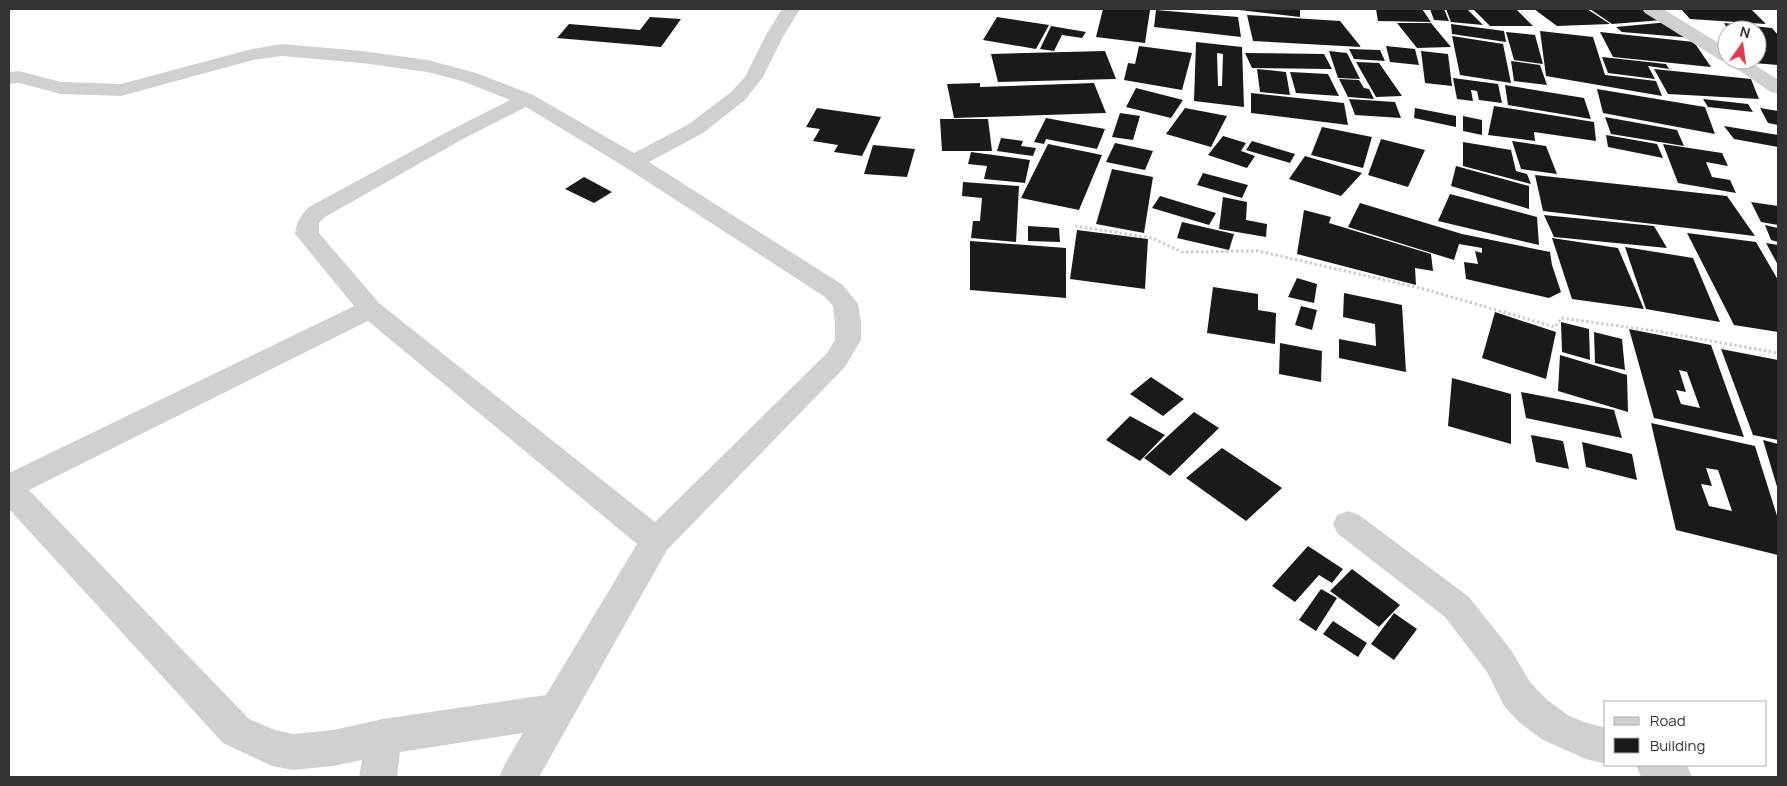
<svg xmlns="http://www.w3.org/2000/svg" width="1787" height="786" font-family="Manrope,sans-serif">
  <rect width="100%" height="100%" fill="#fff"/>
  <path fill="#1a1a1a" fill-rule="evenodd" d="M1103 9 1150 10 1145 43 1096 37Z
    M1239 9H1300V17L1239 10Z
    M1376 9H1422L1431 22 1378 21Z
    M1430 9H1444L1449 21 1434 20Z
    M1446 9H1467L1483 25 1451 22Z
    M1473 9H1516L1533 26H1490Z
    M1534 9H1587L1610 24 1557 26Z
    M1590 9H1645L1663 20 1612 24Z
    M1681 9H1751L1766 24 1690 19Z
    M1156 10 1238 17 1241 37 1154 27Z
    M1247 15 1340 21 1361 47 1253 41Z
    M650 17 681 19 661 47 557 38 569 24 640 30Z
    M997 17 1049 25 1036 49 983 40Z
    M1669 22 1693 38 1622 32 1616 27Z
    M1397 23H1431L1451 47 1417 48Z
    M1724 23 1772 28 1778 35V65L1753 63 1751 60H1757V30H1728Z
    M1451 24 1504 31 1506 42 1452 34Z
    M1051 26 1086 32 1082 38 1062 35 1054 51 1040 49Z
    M1540 31 1593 37 1605 75 1656 81 1662 96 1546 76Z
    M1506 32 1535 35 1543 64 1514 60Z
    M1600 32 1694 42 1711 67 1613 57Z
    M1452 36 1503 44 1511 83 1460 75Z
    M1196 42 1242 47 1244 107 1194 101ZM1217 53 1223 54 1222 86H1218Z
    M1139 46 1192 53 1182 90 1124 80 1128 63 1135 64Z
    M1386 46 1415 49 1419 65 1390 62Z
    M1349 49 1380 50 1385 61 1354 59Z
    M1105 51 1116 79 998 82 991 54Z
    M1329 51 1347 53 1360 79 1338 78Z
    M1421 51 1448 54 1452 86 1425 83Z
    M1245 53 1324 54 1332 69 1252 68Z
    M1602 57 1666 64 1669 69 1648 66 1655 79 1608 73Z
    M1511 61 1540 65 1547 85 1514 81Z
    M1356 62 1379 63 1402 96 1376 97Z
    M1257 69 1286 72 1290 95 1260 92Z
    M1654 69 1751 79 1759 99 1668 94Z
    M1290 72 1328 74 1339 96 1296 93Z
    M1453 78 1498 84 1502 103 1479 100 1477 91 1471 90 1473 101 1457 99Z
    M1339 79 1359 80 1364 88 1369 89 1374 99 1348 97Z
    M980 83V87L1094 83 1106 113 954 118 947 84Z
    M1505 85 1584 98 1591 119 1508 105Z
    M1136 88 1183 100 1171 118 1126 107Z
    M1597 89 1705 107 1715 134 1603 113Z
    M1251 93 1344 103 1348 125 1251 113Z
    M1349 99 1395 102 1401 118 1355 115Z
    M1703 99 1748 104 1753 112 1708 107Z
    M1494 106 1594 122 1596 141 1534 132 1535 141 1488 135Z
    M817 108 881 117 862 156 834 152 838 145 813 141 820 129 806 127Z
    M1185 108 1227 116 1211 147 1166 134Z
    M1415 108 1456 116V127L1414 118Z
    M1760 108 1778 111V125L1768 123Z
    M1120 113 1140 116 1133 140 1112 137Z
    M1463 116 1482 120V135L1463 131Z
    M1605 117 1677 130 1684 146 1611 134Z
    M1046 118 1105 129 1097 149 1046 139 1044 144 1034 142Z
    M940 119H988L992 151H942Z
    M1724 126 1778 135V147L1734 139Z
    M1322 127 1372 137 1363 168 1311 155Z
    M1606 135 1657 144 1663 158 1608 147Z
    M1223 136 1246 143 1241 151 1255 156 1247 168 1208 155Z
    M1001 138 1023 141 1021 146 1036 148 1033 156 997 151Z
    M1381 139 1425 150 1408 187 1368 175Z
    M1252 141 1295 154 1290 163 1246 150Z
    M1512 141 1546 146 1557 174 1521 169Z
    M1463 142 1511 150 1516 171 1527 174 1531 184 1463 166Z
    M1115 143 1153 151 1145 170 1106 162Z
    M1048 144 1102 155 1079 210 1021 198Z
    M1663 144 1722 153 1728 166 1706 162 1712 177 1730 180 1736 193 1678 183Z
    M873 145 915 149 907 177 864 174Z
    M971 152 1030 160 1025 183 984 179 987 166 968 164Z
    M1305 156 1362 173 1341 196 1289 179Z
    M1456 166 1529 186V209L1451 186Z
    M1112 169 1153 177 1144 233 1096 224Z
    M1203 173 1248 185 1242 198 1197 185Z
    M1535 175 1727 196 1755 236 1543 211Z
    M584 177 612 192 594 203 565 189Z
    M963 182 1019 186 1016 242 971 238 973 221H980L982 198 962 196Z
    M1450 194 1537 217 1539 245 1438 221Z
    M1160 196 1216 213 1209 225 1152 208Z
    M1223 197 1247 202 1246 220 1267 224 1266 237 1219 229Z
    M1751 202 1778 206V225L1761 222Z
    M1360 203 1462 234 1550 252 1552 265 1561 292 1549 298 1466 279 1464 262 1478 264 1475 251 1482 253V248L1459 244 1454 260 1348 227Z
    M1304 210 1331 217 1329 223 1431 254 1433 271 1415 268 1416 285 1297 254Z
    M1544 215 1654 226 1667 248 1554 237Z
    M1182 222 1234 234 1229 250 1177 238Z
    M1765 225 1778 228V242L1771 240Z
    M1028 226 1059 228 1060 242 1028 241Z
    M1077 230 1148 239 1145 289 1070 279Z
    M1687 233 1756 242 1778 280V332L1734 325Z
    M1552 238 1618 248 1644 309 1572 299Z
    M970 241 1066 248V298L970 290Z
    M1766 243 1778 245V265Z
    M1625 247 1693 258 1720 322 1646 309Z
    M1297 278 1317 284 1314 303 1288 297Z
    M1213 287 1258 294V310L1276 313 1275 344 1207 333Z
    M1344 293 1402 305 1406 372 1339 358V339L1376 346 1375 324 1343 317Z
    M1301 306 1317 310 1312 330 1295 325Z
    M1495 312 1556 332 1546 379 1482 358Z
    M1561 322 1589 329 1590 360 1562 352Z
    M1629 329 1711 345 1744 437 1654 418ZM1679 370 1687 372 1700 408 1681 404 1676 390 1686 392Z
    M1594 332 1622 339 1625 370 1595 363Z
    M1280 343 1322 351 1321 382 1279 374Z
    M1721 349 1778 360V440L1753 435Z
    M1560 355 1627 375 1628 412 1558 391Z
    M1151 377 1184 399 1163 416 1130 394Z
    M1452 378 1511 394V444L1448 426Z
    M1521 392 1614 410 1622 438 1526 418Z
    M1194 412 1219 428 1170 476 1144 458Z
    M1130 416 1165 435 1140 461 1106 440Z
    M1651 423 1755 446 1778 519V555L1676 530ZM1706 468 1718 470 1732 511 1709 506 1701 484 1712 486Z
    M1531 435 1563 441 1569 469 1536 462Z
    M1763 440 1778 444V490Z
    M1582 442 1632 454 1637 480 1586 467Z
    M1222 448 1282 488 1246 521 1186 478Z
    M1308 546 1343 569 1332 583 1319 575 1295 602 1272 586Z
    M1352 569 1400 605 1379 627 1330 591Z
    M1321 589 1337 598 1316 631 1299 620Z
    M1394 613 1417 629 1394 660 1371 644Z
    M1333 621 1367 643 1358 657 1323 634Z"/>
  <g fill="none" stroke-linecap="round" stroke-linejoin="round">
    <path stroke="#cdcdcd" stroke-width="3" stroke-dasharray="2.5 2.5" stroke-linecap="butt" d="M1075 226 1152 238 1182 252 1258 251 1424 289 1555 327 1561 318 1656 331 1778 353"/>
    <path fill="#d0d0d0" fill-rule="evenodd" d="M782 9H800L784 35 763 77 745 100 703 133 649 162 843 285 858 304 861 322V340L845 367 667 550 539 777H499L505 764 523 733 400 752 397 777H359L362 760 333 766 293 770 272 766 223 743 9 509V473L354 306 295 234C297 221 300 216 309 207L447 132 510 100 462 81 427 72 362 63 282 56 253 60 121 96 61 94 19 83 9 84V72L19 71 61 82 121 84 252 49 282 44 362 51 428 60 476 73 533 95 634 153 689 124 731 92 745 77 766 35ZM526 107 625 167 825 297 833 306 835 322V340L827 353 655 522 379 303 319 233V223L325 217 461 140ZM368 321 637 544 546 695 383 719 333 730 293 734 275 730 249 719 29 490Z
      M1642 9H1663L1727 48V60H1747L1778 80V94L1771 92 1725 61 1720 60 1645 13Z
      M1348 511 1359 515 1469 597 1511 650 1530 682 1546 699 1569 716 1587 723 1606 728V764L1586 759 1543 740 1520 723 1504 706 1487 672 1445 617 1337 533 1333 524 1337 515Z
      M1636 765H1687L1692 777H1641Z"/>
  </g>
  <rect width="1787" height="786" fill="none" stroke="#333333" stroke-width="20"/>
  <rect x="1604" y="701" width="162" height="65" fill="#ffffff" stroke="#adadad"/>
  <rect x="1614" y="717" width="25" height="8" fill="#d0d0d0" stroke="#adadad"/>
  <text x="1650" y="726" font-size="15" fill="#333333">Road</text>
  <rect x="1614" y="738" width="25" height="15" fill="#1a1a1a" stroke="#adadad"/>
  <text x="1650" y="751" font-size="15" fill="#333333">Building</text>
  <g transform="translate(1742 45) rotate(14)"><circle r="24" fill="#ffffff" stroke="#adadad"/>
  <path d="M0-4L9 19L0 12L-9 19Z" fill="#e63946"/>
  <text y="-8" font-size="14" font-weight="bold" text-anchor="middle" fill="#333333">N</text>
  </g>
</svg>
